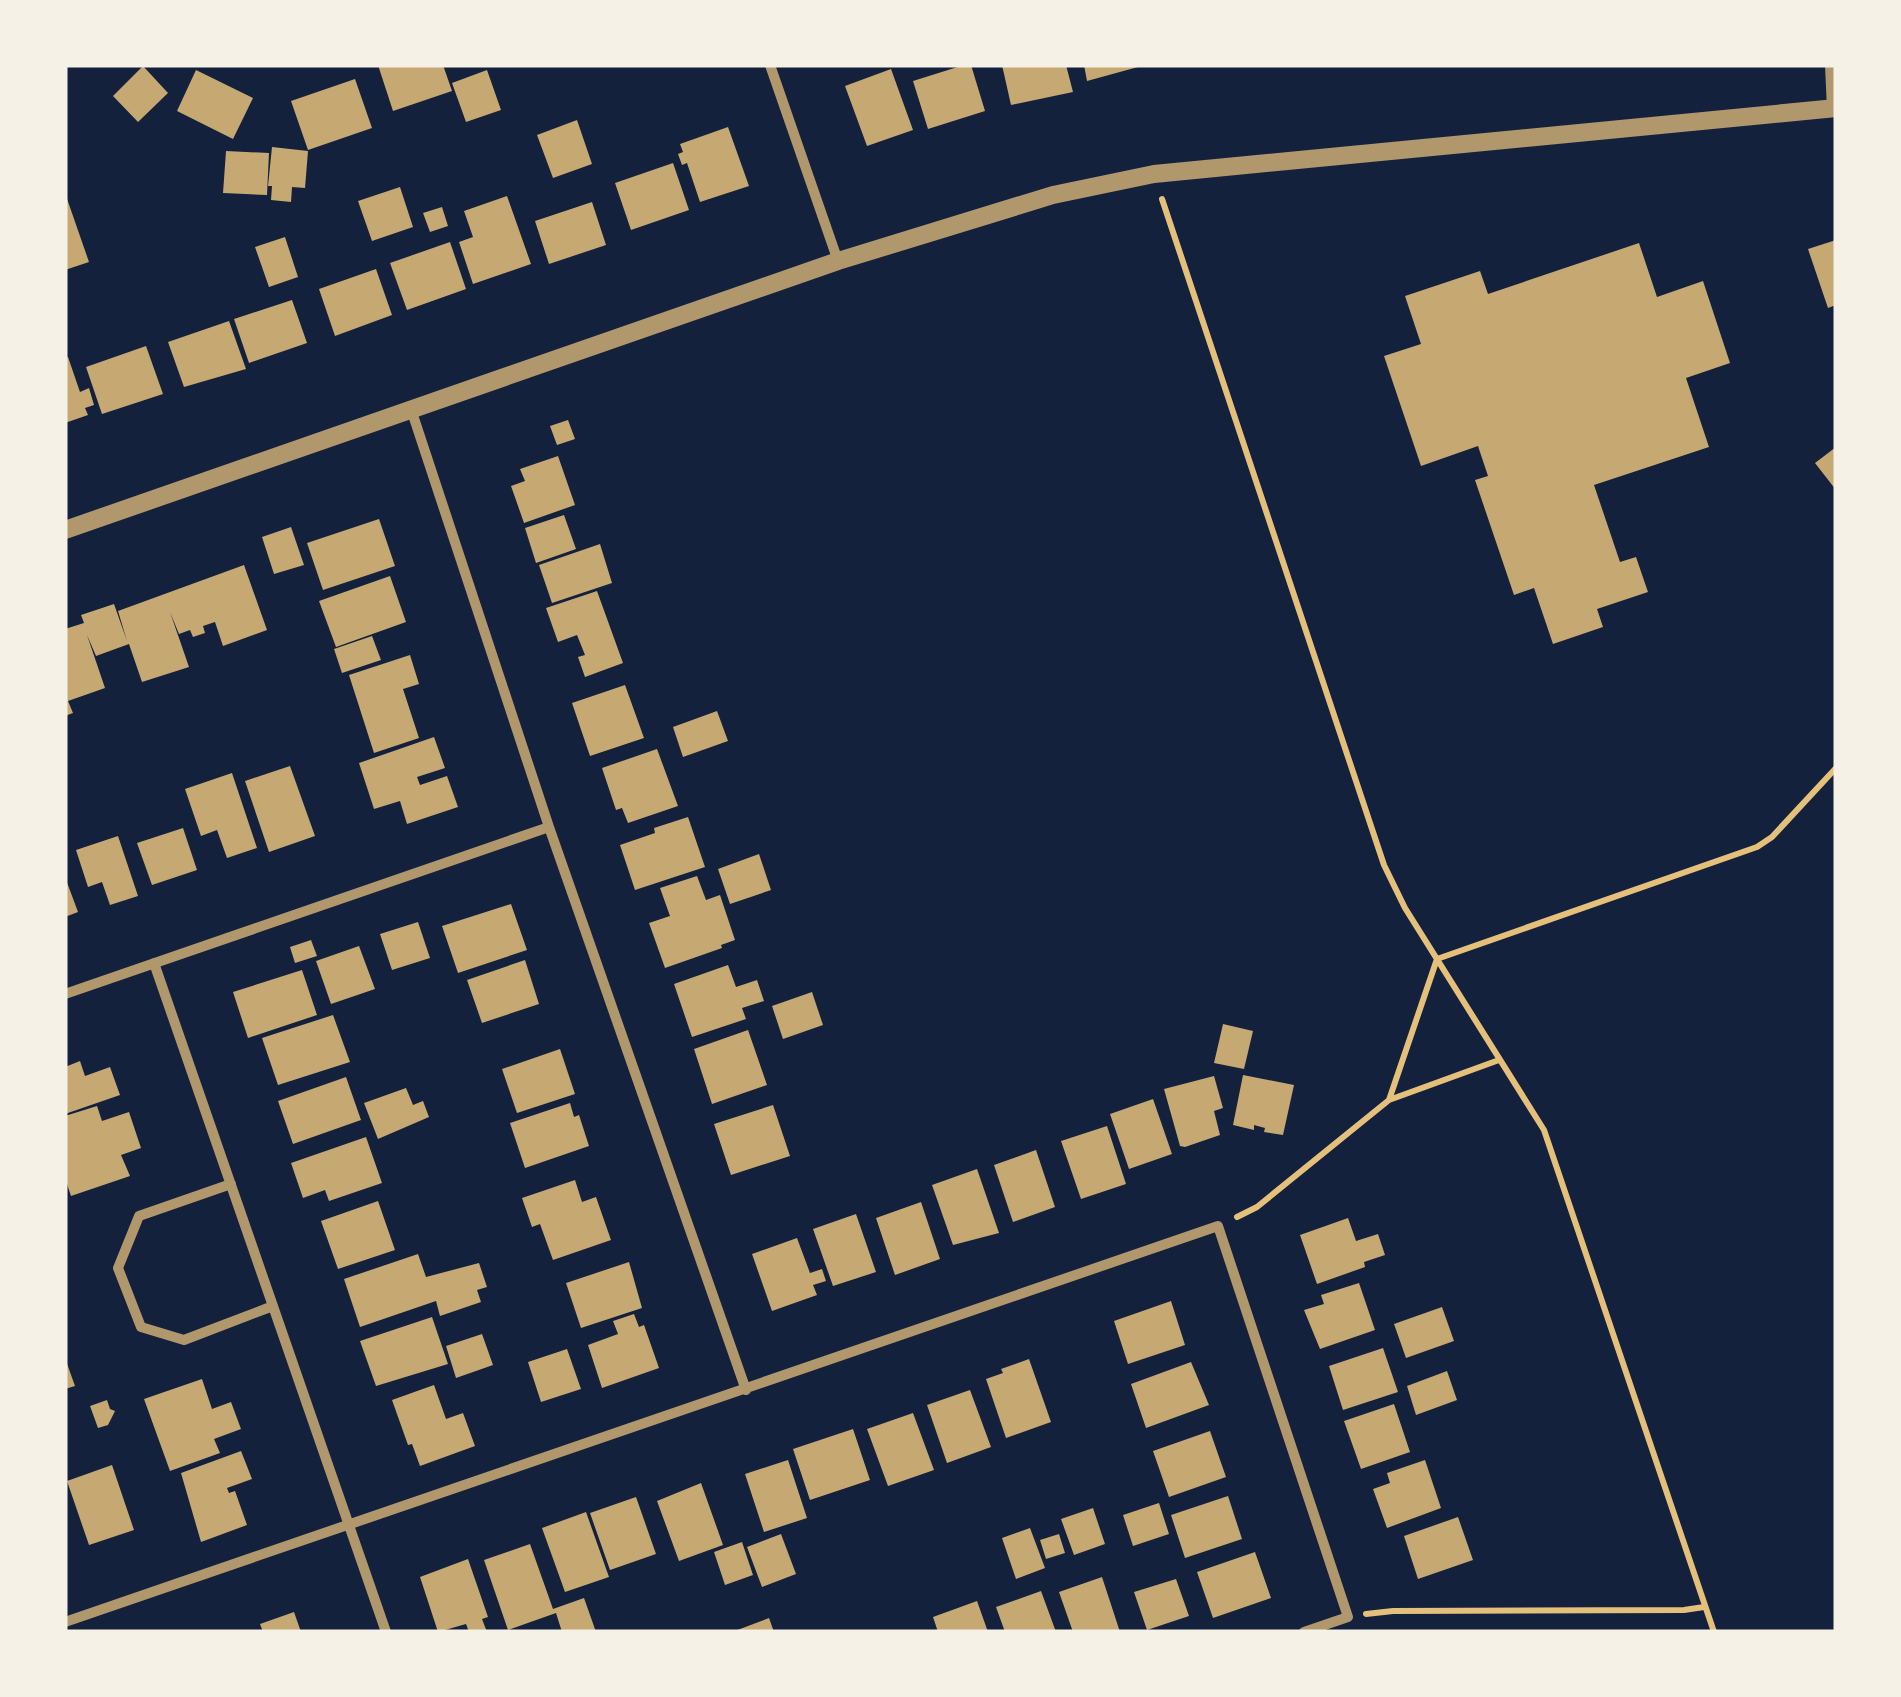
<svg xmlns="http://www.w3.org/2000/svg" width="1901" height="1697" font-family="'DM Sans',sans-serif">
  <rect width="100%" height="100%" fill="#14213d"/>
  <path fill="#c6a872" d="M378 65H443L452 91 393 111Z
    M964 65H971L985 111 928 129 913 81Z
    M1002 65H1066L1073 92 1011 105Z
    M1084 65H1138V67L1087 81Z
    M143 66 168 93 138 122 113 96Z
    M891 69 913 130 867 146 845 86Z
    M196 70 253 98 233 139 177 111Z
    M487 70 501 110 466 122 452 83Z
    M355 79 372 128 308 150 291 101Z
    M577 120 592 164 553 178 537 135Z
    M728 127 749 186 700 202 687 163 682 165 678 154 683 152 680 144Z
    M272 147 308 151 305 188 292 187 291 202 271 200 272 186H268Z
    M226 151 269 153 267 195 223 193Z
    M673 163 689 210 631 230 615 183Z
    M400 187 413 227 372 241 358 201Z
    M65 193 89 262 65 270Z
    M507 196 531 264 473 284 459 242 473 237 464 211Z
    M592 202 606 245 549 264 535 221Z
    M442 207 448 226 430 232 423 213Z
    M285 237 298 277 269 287 255 247Z
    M1836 240V305L1828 308 1808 249Z
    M450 242 466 289 407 310 390 263Z
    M1639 243 1657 297 1703 281 1730 363 1686 378 1709 447 1594 485 1620 562 1636 557 1648 592 1597 609 1603 627 1553 644 1534 588 1514 595 1475 480 1488 476 1478 446 1421 466 1384 356 1421 344 1405 296 1480 271 1488 294Z
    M376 269 392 315 335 336 319 289Z
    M292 300 307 343 249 363 234 319Z
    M229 321 246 369 184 387 168 342Z
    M146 346 163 394 102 414 86 367Z
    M68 357 80 392 89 388 94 405 85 408 88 415 65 423V358Z
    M568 420 575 439 557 445 550 426Z
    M1836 447V490L1815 463Z
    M558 456 575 505 524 523 511 486 525 481 520 469Z
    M564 515 576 549 536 563 525 528Z
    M379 519 395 566 323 590 307 543Z
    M291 527 304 565 274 574 262 537Z
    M600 544 612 583 552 603 539 565Z
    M244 565 267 630 223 646 215 622 203 626 205 633 193 637 190 630 179 634 170 612 189 667 142 682 129 644 96 656 87 635 105 688 68 701 73 713 65 716V629L84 623 81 615 114 604 127 641 118 611Z
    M390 576 406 622 336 647 319 601Z
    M597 591 623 663 585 677 578 657 585 655 577 635 558 642 546 608Z
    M372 636 381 660 342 673 334 649Z
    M410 655 419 684 403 689 419 738 374 753 349 675Z
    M625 685 644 738 590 756 572 703Z
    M717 711 728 741 683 757 673 727Z
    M434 737 445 768 417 777 420 785 447 776 458 807 407 824 400 801 374 809 359 763Z
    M657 749 678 806 628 823 622 808 616 810 602 768Z
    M290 766 315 836 269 852 245 781Z
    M232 773 257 848 227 858 217 830 201 836 185 789Z
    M688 817 705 867 635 890 620 845 655 833 654 828Z
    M183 828 197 870 152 885 137 843Z
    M118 836 138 896 110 905 102 882 88 887 76 850Z
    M759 854 771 890 730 904 718 869Z
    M697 876 706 900 720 895 735 940 721 945 722 948 665 968 649 923 670 916 660 888Z
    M65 877 78 912 65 917Z
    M511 904 527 950 458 973 442 926Z
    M418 922 430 958 392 970 380 934Z
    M311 940 317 956 295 963 290 947Z
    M359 946 375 989 331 1004 316 961Z
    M525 960 539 1004 482 1023 467 980Z
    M728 965 736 987 757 980 764 1001 742 1008 746 1019 692 1037 674 984Z
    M302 970 317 1015 248 1038 233 992Z
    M812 992 823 1025 783 1039 772 1006Z
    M333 1015 350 1062 278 1085 262 1038Z
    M1223 1024 1253 1031 1244 1069 1214 1063Z
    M748 1030 767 1085 712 1104 694 1049Z
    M560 1049 575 1094 517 1113 502 1069Z
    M80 1061 85 1076 110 1067 120 1095 65 1114V1067Z
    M1243 1075 1294 1085 1283 1135 1264 1132 1265 1128 1254 1125V1130L1233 1125Z
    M1214 1076 1223 1108 1214 1111 1220 1135 1185 1147 1180 1146 1164 1089Z
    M346 1077 361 1120 293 1144 278 1101Z
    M406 1088 413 1105 423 1101 429 1117 378 1139 364 1103Z
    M1153 1099 1172 1154 1129 1169 1110 1114Z
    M570 1103 574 1117 579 1115 589 1146 525 1168 510 1123Z
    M773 1105 790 1156 731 1175 714 1124Z
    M97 1106 102 1121 129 1112 141 1148 121 1155 130 1176 71 1196 65 1178V1116Z
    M1107 1126 1126 1184 1081 1199 1061 1141Z
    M366 1137 382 1183 329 1201 325 1190 303 1198 291 1163Z
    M1036 1150 1055 1207 1013 1222 994 1165Z
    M977 1169 999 1233 953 1245 932 1185Z
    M575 1180 582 1202 596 1197 611 1240 553 1260 540 1224 532 1227 522 1198Z
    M378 1201 395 1250 338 1269 321 1221Z
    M921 1202 940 1259 895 1275 876 1218Z
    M856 1214 876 1272 833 1286 813 1229Z
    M1348 1218 1356 1241 1378 1234 1385 1255 1364 1262 1365 1267 1317 1284 1300 1235Z
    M797 1238 810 1273 822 1269 826 1281 813 1285 817 1295 772 1311 752 1254Z
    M418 1254 426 1277 479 1263 487 1287 477 1290 481 1302 440 1316 436 1301 360 1327 344 1279Z
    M629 1262 642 1308 581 1328 566 1283Z
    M1359 1283 1375 1330 1320 1349 1304 1310 1324 1304 1321 1295Z
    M1171 1301 1185 1345 1128 1364 1114 1321Z
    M1442 1307 1454 1341 1406 1358 1394 1324Z
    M634 1314 639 1327 644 1325 659 1368 602 1388 588 1345 618 1334 613 1321Z
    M432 1317 448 1364 376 1386 360 1341Z
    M482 1334 493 1365 456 1378 446 1346Z
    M1383 1348 1398 1392 1343 1410 1329 1366Z
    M567 1349 581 1389 541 1402 528 1362Z
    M65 1358 75 1386 65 1389Z
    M1029 1359 1051 1422 1006 1438 986 1379 1003 1373 1001 1369Z
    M1191 1362 1209 1405 1146 1428 1131 1384Z
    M1447 1371 1457 1400 1416 1415 1407 1386Z
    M202 1379 212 1409 231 1402 241 1429 214 1439 220 1453 170 1471 144 1399Z
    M434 1385 446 1419 463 1413 475 1446 420 1466 412 1444 408 1445 392 1400Z
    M970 1390 991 1447 947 1463 927 1405Z
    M107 1400 110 1409 115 1411 108 1425 98 1428 90 1406Z
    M1394 1404 1410 1452 1361 1469 1344 1421Z
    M913 1413 934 1470 888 1486 867 1429Z
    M853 1429 870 1480 810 1500 793 1449Z
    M1210 1431 1226 1477 1169 1497 1153 1451Z
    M241 1451 252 1479 227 1488 229 1493 235 1491 247 1525 201 1542 181 1473Z
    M788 1460 807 1518 764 1532 745 1474Z
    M1425 1460 1441 1508 1387 1528 1373 1489 1390 1483 1387 1473Z
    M112 1465 134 1530 89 1545 67 1481Z
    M701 1483 723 1545 679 1561 657 1501Z
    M1228 1496 1242 1539 1185 1558 1171 1515Z
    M636 1497 656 1554 610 1570 590 1513Z
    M1159 1503 1169 1534 1133 1546 1123 1515Z
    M1093 1508 1105 1544 1074 1555 1061 1519Z
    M586 1512 609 1577 565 1592 542 1528Z
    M1458 1517 1473 1560 1418 1579 1404 1536Z
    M1030 1528 1045 1568 1016 1579 1002 1538Z
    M781 1534 796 1574 762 1587 747 1547Z
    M1059 1534 1065 1553 1046 1559 1040 1540Z
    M742 1542 753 1575 725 1585 714 1552Z
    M530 1544 553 1609 584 1598 596 1632H562L556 1613 508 1630 484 1560Z
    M1255 1552 1271 1598 1213 1618 1197 1572Z
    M468 1559 488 1617 482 1619 487 1632H469L466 1624 438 1632 420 1577Z
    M1102 1577 1120 1632H1073L1059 1592Z
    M1176 1579 1189 1616 1147 1630 1134 1592Z
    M1041 1591 1056 1632H1005L996 1607Z
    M977 1601 988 1632H938L933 1617Z
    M294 1612 301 1632H263L260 1624Z
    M769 1618 774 1632H732Z"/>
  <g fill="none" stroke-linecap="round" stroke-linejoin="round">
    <path stroke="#e5c07b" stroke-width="6" d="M1162 199 1384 865 1405 908 1544 1130 1714 1632
      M1389 1100 1437 959 1757 847 1772 837 1836 768
      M1237 1217 1257 1207 1389 1100 1499 1060
      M1366 1614 1393 1611 1684 1610 1704 1607"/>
    <path stroke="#b1986c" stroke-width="10" d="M770 65 838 261
      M1830 65 1832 109
      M411 409 549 827 746 1390
      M154 963 386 1632
      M65 994 549 827
      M231 1184 139 1216 118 1268 141 1327 184 1340 273 1306
      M65 1622 1218 1226 1348 1617 1304 1632"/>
    <path stroke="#b1986c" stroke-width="18" d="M65 530 838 261 1053 195 1154 174 1836 108"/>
  </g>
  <rect width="1901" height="1697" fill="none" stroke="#f6f1e7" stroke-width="135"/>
</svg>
